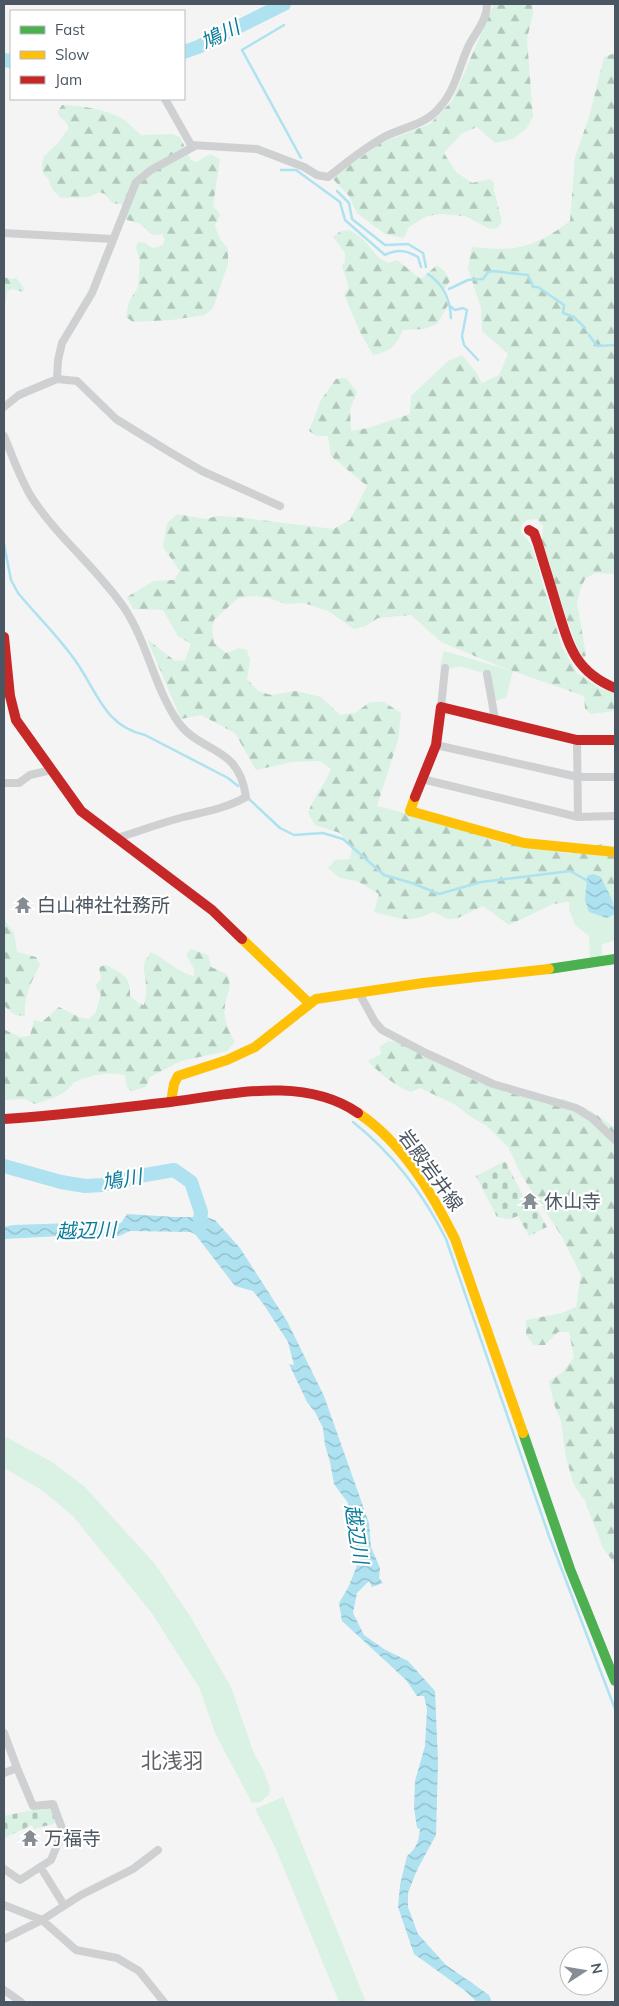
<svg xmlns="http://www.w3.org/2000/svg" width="619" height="2006" font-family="Mulish,'Noto Sans JP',sans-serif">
  <defs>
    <pattern id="forest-firs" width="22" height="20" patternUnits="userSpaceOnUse" patternTransform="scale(1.25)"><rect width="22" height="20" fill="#d9f2e3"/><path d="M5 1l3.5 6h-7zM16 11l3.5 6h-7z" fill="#b2c7bb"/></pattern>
    <pattern id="cemetery-stones" width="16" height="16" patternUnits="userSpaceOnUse" patternTransform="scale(1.25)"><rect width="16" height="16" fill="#d9f2e3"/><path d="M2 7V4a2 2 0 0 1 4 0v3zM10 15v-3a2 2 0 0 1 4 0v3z" fill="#b2c7bb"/></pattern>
    <pattern id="water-waves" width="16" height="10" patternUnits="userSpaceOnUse" patternTransform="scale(1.25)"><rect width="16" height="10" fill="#aee2f0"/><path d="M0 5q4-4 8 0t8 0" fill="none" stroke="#90bac6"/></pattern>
  </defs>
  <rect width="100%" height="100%" fill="#f4f4f4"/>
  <path fill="#d9f2e3" d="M444 651 513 671 506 698 495 701 490 675 459 666 450 669 440 666Z
    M571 851 615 855V940L601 945 603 958 590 961 589 936 575 925 569 909Z
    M4 1436 52 1462 85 1487 155 1564 190 1616 231 1687 253 1751 264 1772 270 1788 269 1795 260 1802 252 1803 215 1733 199 1687 151 1612 72 1515 40 1489 4 1468Z
    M283 1797 366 2002H339L275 1847 255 1809Z"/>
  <path fill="url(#forest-firs)" d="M494 4H532L533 13 527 39 533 117 526 129 513 139 495 143 477 127 461 134 444 153 456 172 472 183 490 179 494 183V190L502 222 497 228 490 229 465 216 442 214 427 216 409 227 404 238 385 234 357 213 349 196 332 178 381 143 430 124 452 101Z
    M615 53V574L595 573 585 579 580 590 577 603 586 655 584 657C573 649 549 560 542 540L543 526 537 519 527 520 522 524 521 532 531 544 562 647 577 673 601 689 615 692V711L591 714 585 709 584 696 499 666 441 642 411 615 378 618 366 626 354 629 328 611 304 603 286 604 269 598 254 596 238 598 214 620 212 627 214 643 226 653 239 648 247 650 250 660 247 679 258 691 271 695 296 691 321 697 340 715 355 713 370 702H384L401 713 398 740 377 806 443 823 505 844 528 846 576 855 601 844 615 848V893L608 889 606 881 600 872 585 871 579 881 582 896 575 901 553 904 509 925 483 906 458 918 448 919 433 912C409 924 399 918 374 912L379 894 357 881 340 878 328 868 335 860 350 859 352 847 340 833 315 825 308 813C313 797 325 785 331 769L320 761 292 762 256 770 235 733 201 715 181 719 147 639 175 661 185 660 191 644 178 636 163 610 133 609 127 597 154 581 174 580 180 571 163 547 167 523 177 514 206 519 217 516 237 517 333 529 350 520 367 486 331 456 328 436H317L309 431 321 400 336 379 346 378 357 392 350 410 351 431 368 428 410 414 411 396 448 361 462 355 476 372 482 383 499 375 508 354 482 331 481 308 468 268 472 247C516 252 534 248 570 221L575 157 589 117 604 57Z
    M62 105C81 105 107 110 123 119 129 123 135 130 141 135L172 134 180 137 191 160 197 162 210 154 220 159 213 206 220 214 215 226 220 239 228 249V264L213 308 205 315 171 320 133 322 126 317 129 302 138 287 140 261 136 248 138 242 145 243 153 248 162 246 165 240 162 234C147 237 150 230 140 224 136 222 131 221 127 220L121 204 112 203 105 194 99 192C86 201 75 196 61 198L52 189 48 178 43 174 42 164 44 156 58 143 69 128 66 122 59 116 58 111Z
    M350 230 364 240 378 257 388 263 397 260 421 279 437 265 445 272 450 281 443 291 448 305 437 324 424 329 403 330C395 347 391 351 373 355L360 332 344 294 349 288 342 266 345 262V253L333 237 341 231Z
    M4 277 10 279 16 278 24 288 23 292 13 289 7 291 6 301 4 305Z
    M4 919 14 933 17 952 36 957 40 965C31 982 24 996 25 1016L15 1015 4 1006Z
    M191 949 208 955 211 967 227 974C233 990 227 991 225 1005 223 1018 228 1031 235 1042L227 1051 181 1061 150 1077 146 1087 131 1091 127 1087 125 1075C109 1071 89 1075 75 1082 71 1084 70 1088 67 1090 58 1097 45 1101 35 1104L25 1099 4 1100V1032L5 1030 20 1037 30 1036 34 1020 42 1022 59 1007 79 1017 89 1019 95 1014 101 994 95 986 101 979 99 967 106 965C122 974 131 975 130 996L138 1003 144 1005C145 999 147 992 146 985 145 967 139 969 151 952 166 959 178 973 194 976V969L186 955Z
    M388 1041 397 1042 476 1081 506 1092 540 1101 564 1099 591 1111 615 1128V1564L603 1548 585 1501 574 1485 566 1458 561 1421 554 1404 549 1381 563 1372 574 1357 569 1332H558L545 1345H534L526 1335V1320L562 1313 576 1307 581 1275 561 1235 522 1176 508 1147 487 1126 471 1117 454 1104 420 1088 411 1092C394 1085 380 1074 368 1061L381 1054 380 1047Z"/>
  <path fill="url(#cemetery-stones)" d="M505 1161 530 1209 536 1207 547 1227 529 1236 518 1216 510 1219 497 1217 476 1176Z
    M51 1806 56 1823 34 1829 32 1825 4 1838V1816Z"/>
  <path fill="url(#water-waves)" d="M593 874 601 877C606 890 615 900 615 914L607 918 589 912 585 900 587 876Z
    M127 1214 175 1217H206L215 1220 240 1248 287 1321 324 1396 369 1523 371 1547 380 1568 379 1578 383 1583 372 1587 369 1581 357 1593 353 1613 364 1635 384 1649 408 1661 435 1691 438 1762 436 1835 417 1870 408 1893V1907L418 1934 446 1965 489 1995 492 2002H477L464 1990 414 1954 398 1907 400 1885 407 1856C416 1849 419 1841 420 1829L417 1828 414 1808 415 1781 425 1746 427 1709 424 1696H417L406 1680 342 1621 339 1603 349 1586 359 1560 348 1503 334 1484 330 1462 325 1445 323 1428 315 1412 307 1402 289 1364 294 1365 288 1342 264 1305 253 1291 235 1286 195 1234 190 1232 130 1231 119 1236 96 1237 80 1235 4 1239V1227L13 1225 103 1222 106 1226 121 1223Z"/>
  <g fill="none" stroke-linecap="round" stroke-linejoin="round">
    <path stroke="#aee2f0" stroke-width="2.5" d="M273 10 276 14
      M284 25 242 50 301 158
      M281 170H296L340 202 345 220 385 255C397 249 406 250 418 257L421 267
      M337 191 349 203 352 219 385 245 408 244 423 253 426 267
      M428 274C444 285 450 299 451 318
      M449 289 468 280 483 279 488 272 493 271 528 275 533 287H538L564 305 563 313 574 317 585 328
      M450 306 455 310 463 308 467 310 462 336 464 345 478 360
      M589 335 597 346 615 345
      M4 544 11 580 18 593C37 616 60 638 77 663 98 694 105 726 145 735L228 778 238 786
      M249 799 280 828 294 835 323 833 343 839 384 875 412 883 439 894 481 882 570 871 588 881
      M353 1122C392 1153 424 1195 446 1239L549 1536 615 1709"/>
    <path stroke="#aee2f0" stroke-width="14" d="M184 52 198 47 284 4
      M4 60 11 61
      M4 1166 61 1182 85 1186 103 1185 145 1175 174 1170 191 1182 201 1212 199 1229"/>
    <path stroke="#ced0d2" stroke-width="8" d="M165 99 191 145 257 149 304 167 317 175 328 177C346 163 364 148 384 137 403 127 426 125 440 107 456 89 459 66 469 45 476 32 487 20 487 4
      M4 233 112 239
      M57 379 58 360 62 343 92 293 136 182 151 170 195 146
      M4 407 19 395 57 379 77 381 116 419 168 451 202 471 280 506
      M4 436C13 457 20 479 32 498 59 539 98 569 125 609 147 643 154 685 176 719 199 755 238 742 246 797 225 809 203 812 180 818 158 824 137 832 117 838
      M487 674 495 719
      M441 707 445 668
      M577 740 578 817
      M436 745 578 777H615
      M422 779 578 817 615 816
      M4 783H19L30 775 51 770
      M359 993 375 1022 382 1030 426 1053 493 1084 576 1108 592 1118 615 1140
      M4 1733 17 1768
      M4 1773 17 1768 33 1806 53 1804 63 1831 51 1860 20 1880 4 1869
      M41 1868 64 1905
      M4 1905 42 1920 76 1950 117 1958 139 1971 164 2002
      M4 1939 42 1920 81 1895 133 1869 158 1850
      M4 1990 21 2002"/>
    <path stroke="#4caf50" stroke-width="10" d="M549 969 615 959
      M523 1433 570 1569 615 1681"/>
    <path stroke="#ffc107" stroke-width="10" d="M415 797 410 811 524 843 615 852
      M242 939 309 1003
      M171 1102 174 1084 178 1076 227 1060 255 1047 316 999 423 983 549 969
      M358 1113C402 1142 432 1193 455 1239L523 1433"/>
    <path stroke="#c62828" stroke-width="10" d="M529 530 534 533 538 544C544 565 551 586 557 607 569 645 574 671 615 688
      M4 637 10 696 16 720 81 811 212 910 242 939
      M415 797 436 745 441 707 577 740H615
      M4 1119C57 1116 110 1109 162 1103 225 1096 301 1074 358 1113"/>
  </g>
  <defs>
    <g id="temple-bare" transform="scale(1.35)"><path d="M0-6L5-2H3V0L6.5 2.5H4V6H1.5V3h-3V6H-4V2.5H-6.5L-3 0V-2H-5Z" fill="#868d94" stroke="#fff" stroke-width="2.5" paint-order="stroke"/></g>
  </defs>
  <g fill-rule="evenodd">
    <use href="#temple-bare" x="23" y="905"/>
    <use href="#temple-bare" x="530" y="1201"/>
    <use href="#temple-bare" x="30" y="1838"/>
  </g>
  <g text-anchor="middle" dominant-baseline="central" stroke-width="4.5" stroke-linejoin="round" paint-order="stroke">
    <g font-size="19" fill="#4a5661" stroke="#fff" text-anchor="start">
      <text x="37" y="905">白山神社社務所</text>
      <text x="544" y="1201">休山寺</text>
      <text x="44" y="1838">万福寺</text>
    </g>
    <g font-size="19" fill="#4a5661" stroke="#fff">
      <text transform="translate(431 1170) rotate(54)">岩殿岩井線</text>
    </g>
    <g font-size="20" font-style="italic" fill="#0c7c9b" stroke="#fff">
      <text transform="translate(220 34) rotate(-26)">鳩川</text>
      <text transform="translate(122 1179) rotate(-10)">鳩川</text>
      <text transform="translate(86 1230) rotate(-2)">越辺川</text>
      <text transform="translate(357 1534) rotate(81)">越辺川</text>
    </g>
    <g font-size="21" fill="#5f6368" stroke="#fff">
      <text x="172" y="1760">北浅羽</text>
    </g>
  </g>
  <rect width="619" height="2006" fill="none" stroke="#4a5661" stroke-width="10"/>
  <rect x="10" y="10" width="175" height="90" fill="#ffffff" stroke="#b7bbc0"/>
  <rect x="20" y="26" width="25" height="8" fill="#4caf50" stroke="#b7bbc0"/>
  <text x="55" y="35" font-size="15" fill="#4a5661">Fast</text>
  <rect x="20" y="51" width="25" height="8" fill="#ffc107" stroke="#b7bbc0"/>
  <text x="55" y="60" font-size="15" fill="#4a5661">Slow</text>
  <rect x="20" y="76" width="25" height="8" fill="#c62828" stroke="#b7bbc0"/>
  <text x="55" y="85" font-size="15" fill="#4a5661">Jam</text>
  <g transform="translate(584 1971) rotate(78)"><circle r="24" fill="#ffffff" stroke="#b7bbc0"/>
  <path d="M0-4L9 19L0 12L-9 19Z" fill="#868d94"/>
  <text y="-8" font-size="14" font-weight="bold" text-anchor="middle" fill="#4a5661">N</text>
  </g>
</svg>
